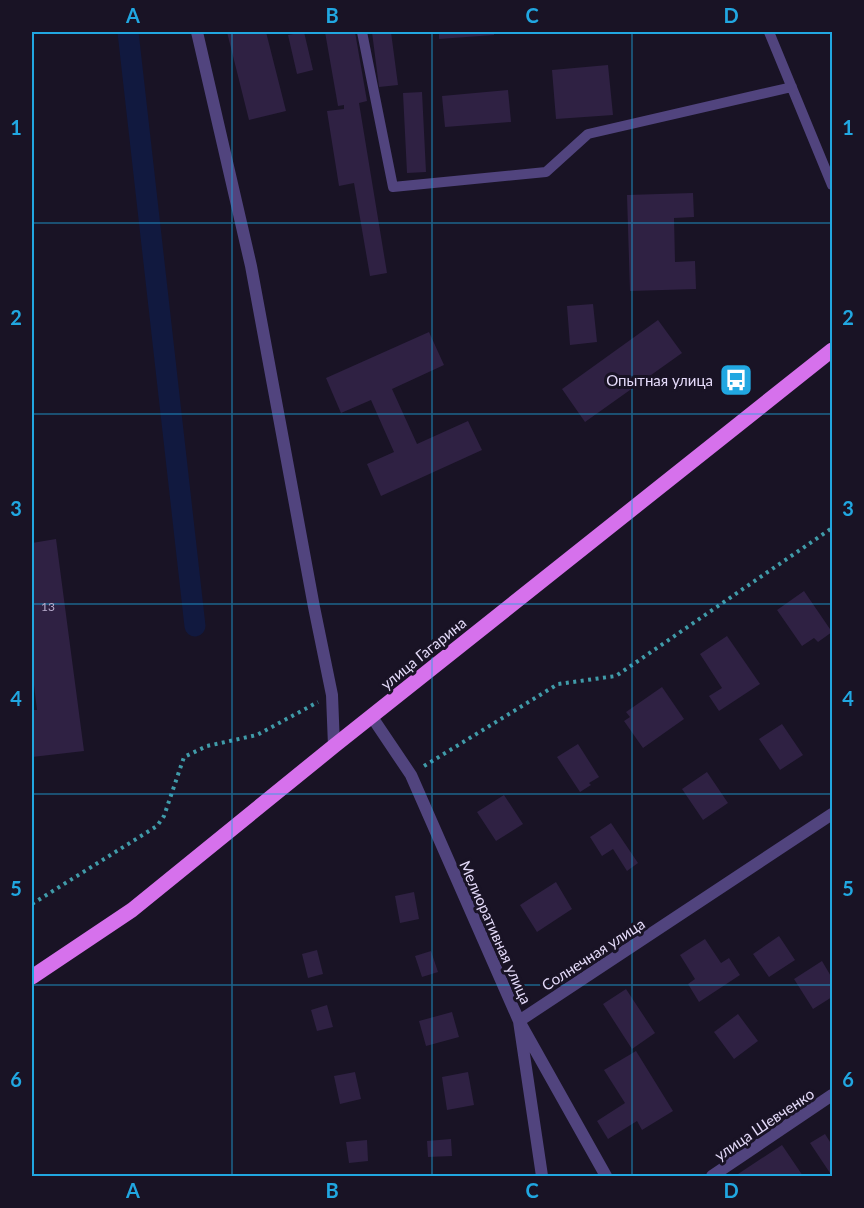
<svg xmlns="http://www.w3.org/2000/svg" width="864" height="1208" font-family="Lato,sans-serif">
  <rect width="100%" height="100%" fill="#191325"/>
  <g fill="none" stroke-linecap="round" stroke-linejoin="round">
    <path stroke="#11193f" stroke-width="21" d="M128 32 195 626"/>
  </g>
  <path fill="#2f2143" d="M227 32H266L286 111 249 120Z
    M304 32 313 70 297 74 288 35Z
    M325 32H355L367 101 359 103 387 273 370 276 354 183 339 186 327 111 344 109V105L338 106Z
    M372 32H391L398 85 379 87Z
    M439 32H494V35L439 39Z
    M608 65 613 115 556 119 552 70Z
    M508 90 511 122 445 127 442 96Z
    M422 92 426 172 407 173 403 93Z
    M693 193 694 217 674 218 675 262 695 261 696 289 630 291 627 195Z
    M593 304 597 342 570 345 567 306Z
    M658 320 682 353 585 422 562 389Z
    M429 332 444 365 392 389 417 444 468 421 482 450 381 496 367 464 394 452 371 400 341 413 326 378Z
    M56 539 84 751 32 757V710H37L32 669V543Z
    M804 591 832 632 818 642 814 638 802 646 777 610Z
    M727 636 760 684 719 711 709 696 722 688 700 654Z
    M662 687 684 719 643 748 624 721 630 717 626 712Z
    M782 724 803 755 780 770 759 739Z
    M578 744 599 777 589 783 591 785 580 792 557 757Z
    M707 772 728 803 703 820 682 789Z
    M504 795 523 824 496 841 477 812Z
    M611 823 638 863 627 871 613 849 602 856 590 837Z
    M556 882 572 909 537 932 520 905Z
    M414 892 419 919 400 923 395 896Z
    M779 936 795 960 769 977 753 954Z
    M705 939 721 963 729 958 740 975 699 1002 688 984 695 979 680 955Z
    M317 950 323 974 308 978 302 954Z
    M431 951 438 972 422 977 415 956Z
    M822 961 832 978V997L813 1009 794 979Z
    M626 989 655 1033 632 1049 603 1004Z
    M327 1005 333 1027 317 1031 311 1010Z
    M452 1012 459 1037 426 1046 419 1021Z
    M738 1014 758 1041 734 1059 714 1032Z
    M636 1051 673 1111 642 1130 637 1121 608 1139 597 1121 625 1103 604 1070Z
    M355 1072 361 1099 340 1104 334 1076Z
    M468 1072 474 1105 447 1110 442 1077Z
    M825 1134 832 1145V1176L810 1143Z
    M451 1139 452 1156 428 1157 427 1141Z
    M367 1140 368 1161 349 1163 346 1142Z
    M782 1145 803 1176H735Z"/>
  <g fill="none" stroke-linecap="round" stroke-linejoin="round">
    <path stroke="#409ba9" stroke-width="4" stroke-dasharray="3 4.5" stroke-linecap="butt" d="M424 766 558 684 616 676 832 528
      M32 904 157 826 164 816 184 757 207 746 257 735 318 702"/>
    <path stroke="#51447e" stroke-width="10" d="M362 32 393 187 546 172 588 134 792 87
      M769 32 832 185"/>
    <path stroke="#51447e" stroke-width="12" d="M372 717 411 775 519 1021 542 1176
      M606 1176 519 1021 832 814
      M712 1176 832 1095"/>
    <path stroke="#51447e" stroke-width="12" d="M197 32 251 266 314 607 332 695 334 746"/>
    <path stroke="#d671ec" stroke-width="15" d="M32 977 132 910 334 746 832 350"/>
  </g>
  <path fill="none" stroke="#21a7e1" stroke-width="1.5" stroke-opacity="0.55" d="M232 32V1176M432 32V1176M632 32V1176M32 223H832M32 414H832M32 604H832M32 794H832M32 985H832"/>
  <defs>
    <g id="bus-square" transform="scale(1.725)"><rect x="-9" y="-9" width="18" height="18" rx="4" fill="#21a7e1" stroke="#191325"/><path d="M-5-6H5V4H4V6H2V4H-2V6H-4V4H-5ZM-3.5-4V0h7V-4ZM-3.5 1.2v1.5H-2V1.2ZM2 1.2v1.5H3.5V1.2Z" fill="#fff"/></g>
  </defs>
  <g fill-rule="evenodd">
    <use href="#bus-square" x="736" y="380"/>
  </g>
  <g text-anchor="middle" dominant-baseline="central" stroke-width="6" stroke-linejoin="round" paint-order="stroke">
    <g font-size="12" fill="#b8accc">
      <text x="48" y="606">13</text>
    </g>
    <g font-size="15" fill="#e5dbfa" stroke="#191325" text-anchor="end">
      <text x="713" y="380">Опытная улица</text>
    </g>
    <g font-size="15" fill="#e5dbfa" stroke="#191325">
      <text transform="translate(423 653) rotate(-39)">улица Гагарина</text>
      <text transform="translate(496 932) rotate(66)">Мелиоративная улица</text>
      <text transform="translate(593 954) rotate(-33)">Солнечная улица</text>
      <text transform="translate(764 1124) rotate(-34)">улица Шевченко</text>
    </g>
  </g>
  <rect width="864" height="1208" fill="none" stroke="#191325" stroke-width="66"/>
  <rect x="33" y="33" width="798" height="1142" fill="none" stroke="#21a7e1" stroke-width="2"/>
  <g font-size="20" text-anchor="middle" font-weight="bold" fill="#21a7e1">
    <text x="133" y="23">A</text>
    <text x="332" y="23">B</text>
    <text x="532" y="23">C</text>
    <text x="731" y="23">D</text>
    <text x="16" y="135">1</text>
    <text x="848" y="135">1</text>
    <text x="16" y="325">2</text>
    <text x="848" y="325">2</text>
    <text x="16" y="516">3</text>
    <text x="848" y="516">3</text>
    <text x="16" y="706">4</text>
    <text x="848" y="706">4</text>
    <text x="16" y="896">5</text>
    <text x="848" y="896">5</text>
    <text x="16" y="1087">6</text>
    <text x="848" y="1087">6</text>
    <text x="133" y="1198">A</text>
    <text x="332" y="1198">B</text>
    <text x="532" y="1198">C</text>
    <text x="731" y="1198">D</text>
  </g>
</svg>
